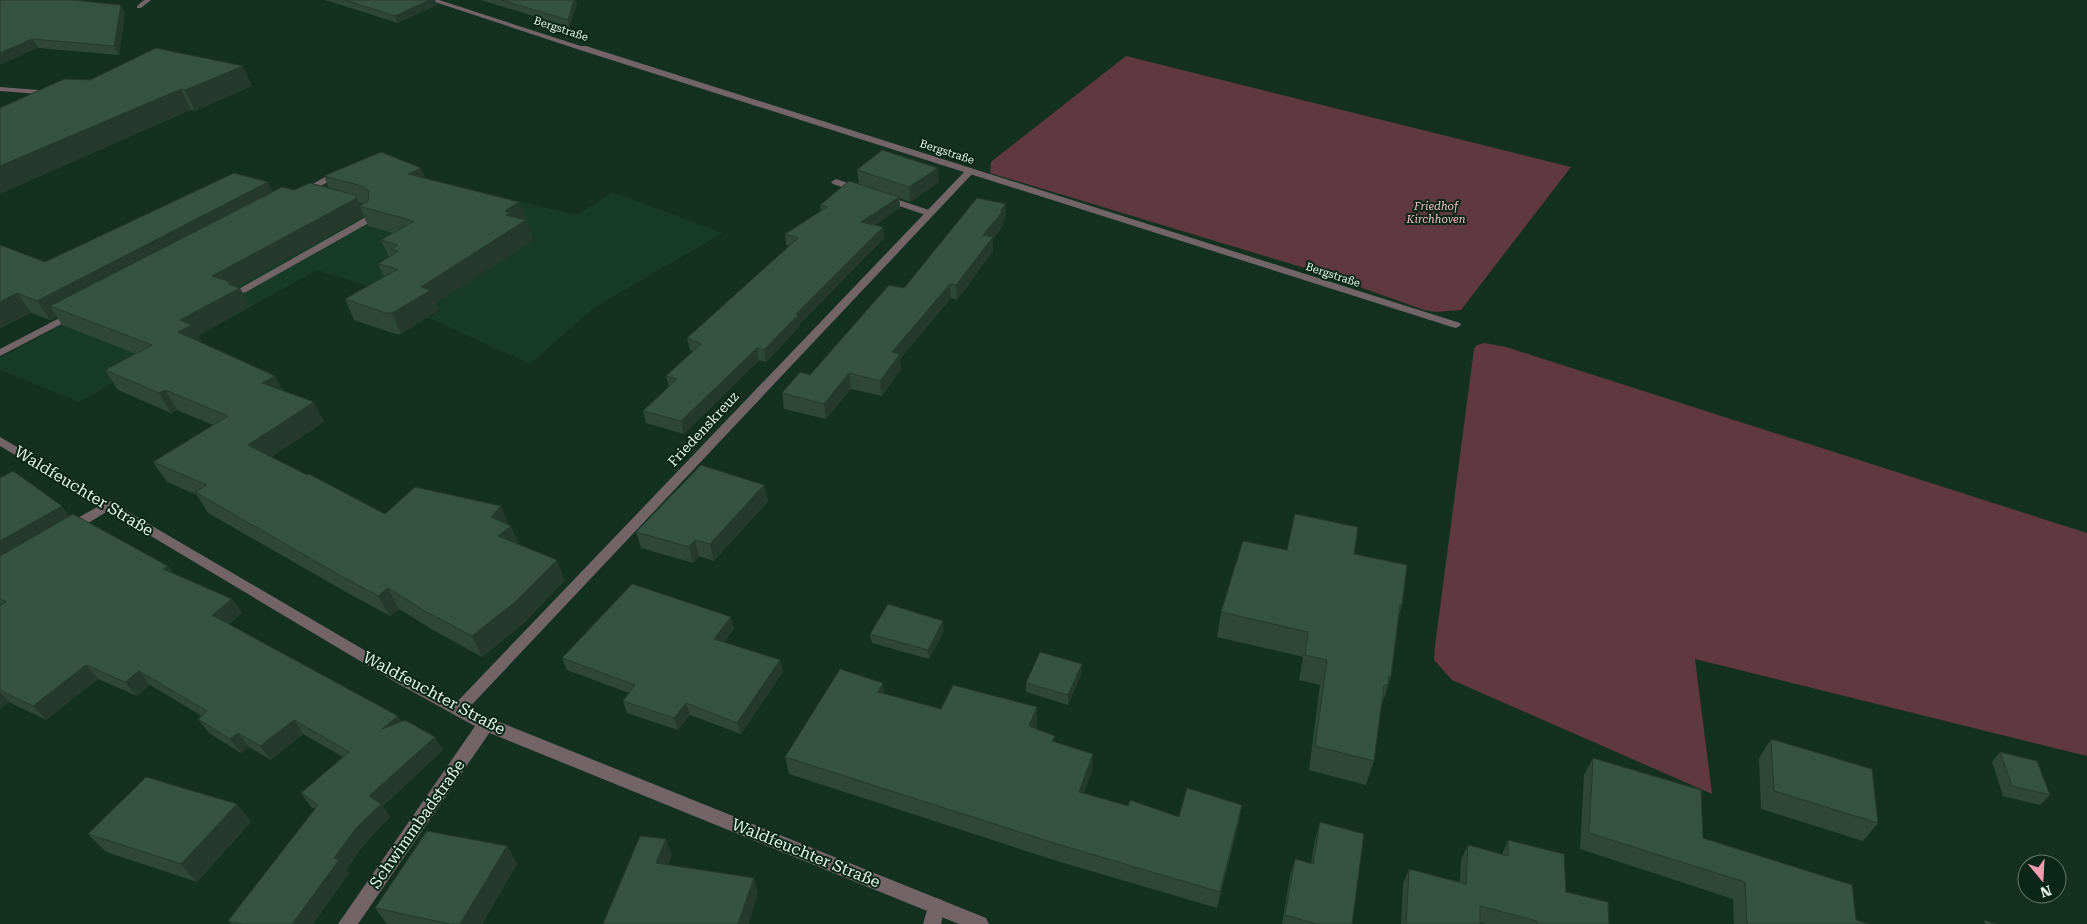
<svg xmlns="http://www.w3.org/2000/svg" width="2087" height="924" font-family="'Roboto Serif',serif">
  <rect width="100%" height="100%" fill="#143021"/>
  <path fill="#173b28" d="M371 160 461 199 480 192 577 215 613 192 723 233 595 307 530 364 429 318 441 310 317 270 79 402 0 370V358Z"/>
  <path fill="#603841" d="M1126 56 1571 167 1461 310 1436 312 1424 310 1318 272 990 173 991 162Z
    M1485 343 1506 347 2087 533V756L1695 659 1712 794 1452 680 1434 660 1435 646 1474 349 1477 345Z"/>
  <g fill="none" stroke-linecap="round" stroke-linejoin="round">
    <path fill="#736467" fill-rule="evenodd" d="M580 46H586L1460 323 1461 325 1456 328 1452 327 580 50Z
      M0 87 52 91 56 93 52 95 0 91Z
      M325 177 330 180 328 182 306 194H300L298 192Z
      M836 179 863 188 865 190 860 193 833 184 831 182Z
      M884 195 932 211 934 213 929 216 881 200V196Z
      M367 206 376 212 374 220 246 292 242 293 237 290 366 217V213L362 209Z
      M73 311 77 312 78 314 77 316 0 356V349Z"/>
    <path fill="#736467" fill-rule="evenodd" d="M144 0H151L141 8H137V6Z
      M429 0H439L587 48 580 50Z
      M970 168 974 171 973 173 464 713 459 715 454 713 451 709 454 705 967 169Z
      M108 501 113 502 115 505 113 508 75 531H65L63 528 65 525Z
      M486 717 492 719 494 724 492 729 358 924H338L480 719Z
      M936 898 942 900 945 906 941 924H923L930 900Z"/>
    <path fill="#736467" fill-rule="evenodd" d="M0 437 407 675 492 719 986 918 989 924H959L480 729 397 683 0 446Z"/>
  </g>
  <path fill="#2e4739" fill-rule="evenodd" d="M0 0 121 5 125 13 119 55 38 48Z
    M325 0H435L437 5 398 23Z
    M481 0H576L577 4 569 27Z
    M90 80 252 86 195 111Z
    M857 170 939 182 910 202 899 198 900 208 875 225 883 227 884 238 800 324V326L766 362 759 360 684 434 646 423 643 411 669 387 666 376 693 351 690 350 687 338 790 246 786 245 785 234 821 211 820 205 859 184Z
    M324 176 425 178 519 202 525 220H526L533 240 436 303 439 310 401 334H396L354 320 345 299 384 277 378 264 389 257 381 240 393 233 368 226 364 216 236 286 250 306 198 336 202 343 275 376 283 390 324 422 271 457 385 514 509 525 519 545 565 580 524 623 482 657 433 630 399 609 390 616 346 592 208 513 197 495 167 482 153 462 213 425 177 410 171 413 118 390 105 370 136 354 62 325 57 317 50 320 31 313 0 328V245L45 262 268 182 272 192 329 188ZM358 202 362 203H364L360 206Z
    M1006 218 1003 221V225L993 239V251L957 300 951 298 900 359 901 369 882 396 851 389 826 419 784 409 782 393 810 375 904 288Z
    M0 478 69 516 168 566 173 573 232 599 242 613 229 624 401 722 435 737 443 750 383 806 390 817 367 841 346 869 349 873 313 924H231L228 921 315 809 311 807 301 793 343 757 303 734 271 760 249 747 241 753 209 733 198 719 202 716 150 685 137 696 98 679 46 720 9 702 0 709Z
    M764 485 768 501 714 561 699 556 693 563 641 548 636 532Z
    M1287 550 1354 554 1402 605 1399 615 1391 676 1381 708 1374 761 1366 785 1309 770 1320 685 1299 680 1303 657 1217 637 1221 612Z
    M734 629 724 642 780 660 783 672 741 734 690 715 678 730 627 713 623 701 629 693 567 670 562 658Z
    M944 631 929 659 872 643 870 634Z
    M1082 664 1081 674 1068 705 1026 692V683Z
    M885 694 941 709 1037 707V725L1036 728 1055 742 1092 771 1084 793 1128 806 1179 817 1239 822 1217 908 1057 861 789 774 785 757Z
    M1771 739 1878 823 1863 841 1761 809 1759 758Z
    M2000 752 2050 795 2040 805 2003 796 1992 762Z
    M1593 758 1703 838 1856 920 1868 924H1734L1733 899 1580 849 1584 775Z
    M237 804 251 822 197 882 106 852 88 834Z
    M1320 822 1352 924H1282L1290 876 1295 859 1311 863 1315 840Z
    M1508 840 1566 892 1609 924H1486L1480 922V924H1401L1403 884 1409 869 1460 882 1461 860 1468 845 1502 854Z
    M507 846 517 864 482 924H387L375 908Z"/>
  <path fill="#26392e" d="M429 0H435L437 5 398 23 395 16Z
    M574 0H576L577 4 569 27 568 20Z
    M121 5 125 13 119 55 114 46Z
    M32 39 38 48 0 65V53Z
    M243 66 252 86 195 111 185 90Z
    M181 89 191 110 0 194V166Z
    M421 168 429 187 408 174Z
    M938 168 939 182 910 202 909 187Z
    M268 182 277 201 50 306 57 317 50 320 37 301Z
    M355 195 364 216 234 288H240L250 306 198 336 203 344 178 332 180 320 212 276Z
    M899 197 900 208 862 233 861 222Z
    M519 202 533 240 436 303 439 310 401 334 392 313 505 211Z
    M1006 204V218L1003 221V225L993 239V251L957 300 956 285 983 235 1000 211Z
    M883 227 884 238 800 324V326L766 362 764 350 796 314Z
    M950 284 951 298 900 359 901 369 882 396 880 381 892 352Z
    M17 293 31 313 0 328V302Z
    M757 348 759 360 684 434 681 421Z
    M849 373 851 389 826 419 824 404Z
    M275 376 286 395 262 383Z
    M165 390 177 410 171 413 159 393Z
    M314 402 324 422 259 465 248 445Z
    M764 485 768 501 714 561 710 544Z
    M62 506 72 520 0 562V541Z
    M501 506 510 527 511 526 520 546 498 536 491 517Z
    M695 540 699 556 693 563 689 547Z
    M557 560 565 580 524 623 482 657 472 636Z
    M168 566 177 580 163 569Z
    M388 588 399 609 390 616 378 596Z
    M232 599 242 613 222 629 212 615Z
    M731 617 734 629 717 650 714 639Z
    M943 621 944 631 929 659 928 650Z
    M780 660 783 672 741 734 737 723Z
    M1082 664 1081 674 1068 705V695Z
    M86 665 98 679 46 720 33 706Z
    M139 671 150 685 137 696 125 682Z
    M883 683 886 701 878 692Z
    M0 692 9 702 0 709Z
    M686 703 690 715 678 730 674 718Z
    M1037 707V725L1029 743V726Z
    M398 716 406 730 382 729Z
    M294 720 303 734 271 760 260 746Z
    M238 733 249 747 241 753 230 739Z
    M435 737 443 750 383 806 390 817 367 841 346 869 349 873 313 924H292L334 858 369 796Z
    M1093 754 1092 771 1078 809 1079 792Z
    M237 804 251 822 197 882 181 864Z
    M1242 805 1239 822 1217 908 1220 892Z
    M666 839 672 855 662 879 656 863Z
    M507 846 517 864 482 924H460Z
    M754 878 758 893 749 924H738Z"/>
  <path fill="#365242" stroke="#26392e" d="M0 0H73L121 5 114 46 32 39 0 53Z
    M345 0H429L395 16Z
    M501 0H574L568 20Z
    M156 48 243 66 185 90 181 89 0 166V108L64 79 90 80Z
    M882 150 938 168 909 187 857 170Z
    M381 152 421 168 408 174 519 202 505 211 510 213 506 215 526 220 421 287 431 290 392 313H386L345 299 398 269 378 264 398 251 391 249 398 245 381 240 414 221 359 206 368 201 369 191 362 186 324 176Z
    M234 173 268 182 37 301 17 293 0 302V245L45 262Z
    M849 181 899 197 861 222 883 227 796 314 798 315 764 350 757 348 681 421 643 411 677 379 666 376 701 344 687 338 798 238 785 234 827 207 820 205Z
    M310 183 355 195 357 198 212 276 231 282 228 284 240 288 180 320 192 325 178 332 275 376 262 383 314 402 248 445 307 475 309 474 385 514 415 487 501 506 491 517 511 526 498 536 557 560 515 602 472 636 423 610 388 588 378 596 334 572 195 492 207 485 153 462 228 416 165 390 159 393 105 370 152 345 50 306 282 187 294 190Z
    M977 198 1006 204 1000 211H1003L983 235 993 237 956 285 950 284 892 352 900 354 880 381 849 373 824 404 782 393 800 372 810 375 889 285 904 288Z
    M701 465 764 485 710 544 695 540 689 547 636 532Z
    M13 471 62 506 0 541V478Z
    M73 514 168 566 163 569 232 599 212 615 398 716 382 729 405 720 435 737 369 796 381 804 357 827 334 858 339 860 292 924H243L228 921 318 805 301 793 349 752 294 720 260 746 238 733 230 739 198 719 207 711 139 671 125 682 86 665 33 706 0 690V605L6 602 0 599V556Z
    M1295 514 1358 527 1354 554 1407 565 1402 605 1400 604 1391 676H1389L1388 685H1384L1374 761 1315 746 1327 660 1305 655 1308 632 1221 612 1243 541 1287 550Z
    M632 584 731 617 714 639 780 660 737 723 686 703 674 718 623 701 635 685 562 658Z
    M888 604 943 621 928 650 870 634Z
    M1040 652 1082 664 1068 695 1026 683Z
    M840 669 883 683 878 692 941 709 953 685 1037 707 1029 726 1055 736 1052 741 1093 754 1079 792 1128 806 1130 800 1179 817 1187 788 1242 805 1220 892 1057 844 785 757Z
    M1771 739 1872 769 1878 823 1774 791Z
    M2000 752 2037 761 2050 795 2012 786Z
    M1593 758 1701 790 1703 838 1852 885 1856 920 1868 924H1747L1745 882 1589 833Z
    M146 777 237 804 181 864 88 834Z
    M1320 822 1364 834 1352 924H1317L1285 915 1295 859 1313 864Z
    M427 831 507 846 460 924H450L375 908Z
    M640 836 666 839 656 863 754 878 738 924H603Z
    M1508 840 1564 854 1566 892 1608 902 1609 924H1537V921L1480 906V924H1406L1409 869 1466 884 1468 845 1508 856Z
    M1984 920 1996 924H1985Z"/>
  <g text-anchor="middle" dominant-baseline="central" stroke-width="4" stroke-linejoin="round" paint-order="stroke">
    <g font-size="11" fill="#e5f6eb" stroke="#0a2618">
      <text transform="translate(561 29) rotate(18)">Bergstraße</text>
      <text transform="translate(947 152) rotate(18)">Bergstraße</text>
      <text transform="translate(1333 275) rotate(18)">Bergstraße</text>
    </g>
    <g font-size="11" font-style="italic" fill="#f8bec9" stroke="#0a2618">
      <text x="1436" y="206">Friedhof<tspan x="1436" dy="13">Kirchhoven</tspan></text>
    </g>
    <g font-size="14" fill="#e5f6eb" stroke="#0a2618">
      <text transform="translate(703 429) rotate(-47)">Friedenskreuz</text>
    </g>
    <g font-size="16" fill="#e5f6eb" stroke="#0a2618">
      <text transform="translate(84 491) rotate(31)">Waldfeuchter Straße</text>
      <text transform="translate(434 693) rotate(28)">Waldfeuchter Straße</text>
      <text transform="translate(417 824) rotate(-55)">Schwimmbadstraße</text>
      <text transform="translate(806 853) rotate(22)">Waldfeuchter Straße</text>
    </g>
  </g>
  <g transform="translate(2042 879) rotate(162)"><circle r="24" fill="#0a2618" stroke="#62796c"/>
  <path d="M0-4L9 19L0 12L-9 19Z" fill="#f29aae"/>
  <text y="-8" font-size="14" font-weight="bold" text-anchor="middle" fill="#e5f6eb">N</text>
  </g>
</svg>
